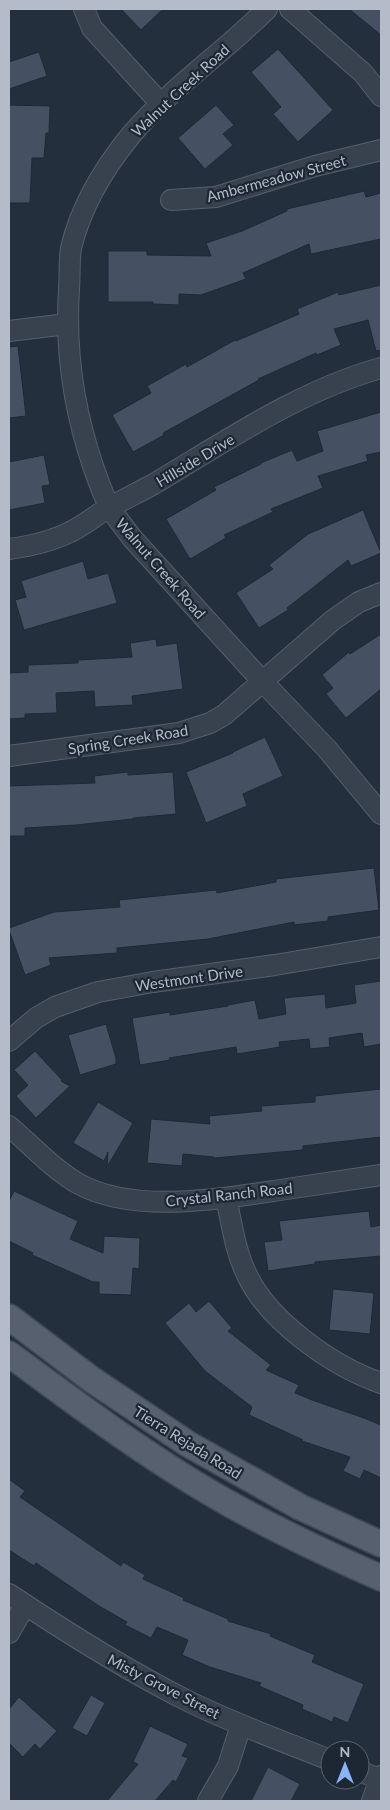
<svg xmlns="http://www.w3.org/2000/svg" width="390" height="1810" font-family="Lato,sans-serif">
  <rect width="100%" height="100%" fill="#242f3e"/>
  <path fill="#455162" stroke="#1f2835" d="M121 9H163L141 30Z
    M349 9H381V35Z
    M278 49 333 110 298 142 273 114 281 107 251 72Z
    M39 52 47 76 9 89V62Z
    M9 105 50 106 49 133H46L44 158H32L30 203H9Z
    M216 105 234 125 223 134 233 145 205 169 178 138Z
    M364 191 366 197 381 193V239L311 254 309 244 243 273 246 279 201 295 179 294V305L153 304V302H108V251H147V255L211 256 206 243 242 231 287 211V209Z
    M381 285V350L376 351 368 320 334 329 341 345 317 355 316 353 258 379 259 380 163 433 164 435 133 452 112 415 151 393 147 386 186 364 187 367 235 340 236 341 299 314 297 309 338 292 339 295Z
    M18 346 26 416 9 418V347Z
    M381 412V452L366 455 368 461 318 476 323 488 271 509 273 512 224 535 226 538 190 559 166 519 216 490 214 487 261 464V463L292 450 297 461 323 451 317 431Z
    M44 455 50 485 42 486 45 503 9 510V462Z
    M363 510 381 553 351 566 348 560 287 608 288 610 259 628 236 593 273 569 269 565 308 534Z
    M83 561 88 579 108 573 117 603 24 630 15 600 26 597 21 581Z
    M381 634V689L346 718 326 694 333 688 322 675 349 652 350 654Z
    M156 639 157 646 177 643 183 689 132 696 133 705 95 707 94 691 56 693 57 713 25 714V718L9 719V673L28 672V665L78 663V660L132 657 130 643Z
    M265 737 283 776 243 794 247 806 206 823 186 772 233 753V752Z
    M128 772V775L173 772 176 814 133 818V819L76 825 25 828V836H9V786L95 783 94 776Z
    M374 868 379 910 328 917V921L294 925V922L208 939 117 948V953L49 958 51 965 25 975 9 930V928L54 912 120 907 119 900 216 890 217 893 276 882V879Z
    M381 981V1044L364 1047 362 1033 329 1038 330 1047 310 1049 309 1039 279 1042 280 1047 237 1054 236 1047 169 1058 170 1060 140 1065 132 1018 170 1012V1015L228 1006V1005L255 1000 259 1019 286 1014 284 998 325 994 326 1008 356 1003 354 985Z
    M106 1024 116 1058V1064L80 1075 68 1035Z
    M35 1051 62 1080 61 1081 70 1086 36 1118 16 1096 28 1085 14 1070Z
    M381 1089V1137L303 1146V1150L214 1158V1157L183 1154 182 1166 147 1163 151 1119 210 1124 209 1116 262 1111 261 1106 315 1102V1096Z
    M98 1102 133 1123 107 1167 108 1152 104 1161 73 1143Z
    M14 1191 78 1221 70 1239 103 1253 104 1236 140 1238 139 1269 133 1268 131 1295 99 1294V1282H93L32 1255 33 1253 9 1241V1201Z
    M369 1211 371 1227 381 1225V1256L315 1262V1264L268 1271 264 1242 282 1240 279 1221Z
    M333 1289 374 1293 370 1334 329 1330Z
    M209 1301 232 1328 228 1331 271 1365 266 1370 299 1385 295 1393 312 1400 364 1418 381 1425V1478L364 1470 360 1479 343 1471 350 1457 302 1441 303 1440 249 1415 252 1407 205 1371 165 1323 189 1303 196 1312Z
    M9 1479 25 1491 20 1497 121 1566 123 1562 145 1575 143 1579 184 1598 183 1600 228 1619V1621L271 1634 270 1636 315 1655 312 1662 364 1684 348 1723 334 1717 332 1722 302 1709 303 1705 259 1686 261 1683 210 1667 182 1655 188 1640 157 1627 151 1638 125 1625 127 1622 99 1606 36 1563 34 1566 9 1550Z
    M91 1695 105 1703 87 1736 72 1728Z
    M19 1697 57 1731 40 1749 35 1744 23 1757 9 1743V1709Z
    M150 1726 188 1744 182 1756 188 1758 176 1782 173 1780 155 1801H107L138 1764 133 1762Z
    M268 1767 300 1784 291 1801H251Z"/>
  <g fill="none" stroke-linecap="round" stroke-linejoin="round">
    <g stroke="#565f6c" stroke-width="22">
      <path id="minor" d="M84 9 92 28 161 104
        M267 9C224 52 171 88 131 135 104 168 81 206 71 248 69 261 70 276 69 290 65 351 74 411 94 469 99 482 103 496 110 507 116 518 125 528 132 538L263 682 327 749 381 814
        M290 9 363 73 381 96
        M171 200 216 197 315 166 381 150
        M9 331 67 324
        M9 549C31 546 50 542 70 532 85 525 98 513 112 506 125 499 139 492 152 485 225 442 298 391 381 368
        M9 756 179 733 210 723 224 715 333 620 359 602 381 593
        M9 1041 36 1018 55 1007 98 992 153 982 275 965 381 947
        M9 1126C31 1145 54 1170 79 1184 134 1214 221 1199 280 1190 314 1185 348 1180 381 1175
        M226 1198C232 1224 235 1251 247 1275 269 1322 334 1367 381 1383
        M9 1594C66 1632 124 1669 186 1700 232 1723 282 1741 330 1760
        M9 1633 25 1605
        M360 1771 381 1780
        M208 1801 228 1766 241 1725
        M372 1801 381 1776"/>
    </g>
    <g stroke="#414a57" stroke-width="28">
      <path id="major" d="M9 1317 91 1379 188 1444 300 1507 381 1544
        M9 1354C80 1406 151 1460 228 1503 278 1531 329 1555 381 1578"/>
    </g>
    <use href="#minor" stroke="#38414e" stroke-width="20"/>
    <use href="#major" stroke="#56606e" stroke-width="25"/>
  </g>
  <g text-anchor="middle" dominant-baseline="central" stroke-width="4.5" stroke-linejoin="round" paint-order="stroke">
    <g font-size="15" fill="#b4bcc9" stroke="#1d2633">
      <text transform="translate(180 90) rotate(-43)">Walnut Creek Road</text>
      <text transform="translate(276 178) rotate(-15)">Ambermeadow Street</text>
      <text transform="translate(195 460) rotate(-31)">Hillside Drive</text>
      <text transform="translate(161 568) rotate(49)">Walnut Creek Road</text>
      <text transform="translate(128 739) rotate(-9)">Spring Creek Road</text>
      <text transform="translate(189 978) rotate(-8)">Westmont Drive</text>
      <text transform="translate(229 1194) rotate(-6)">Crystal Ranch Road</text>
      <text transform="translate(188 1442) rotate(32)">Tierra Rejada Road</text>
      <text transform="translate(164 1686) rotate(27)">Misty Grove Street</text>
    </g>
  </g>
  <rect width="390" height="1810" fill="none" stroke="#b4bcc9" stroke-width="20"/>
  <g transform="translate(345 1765)"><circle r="24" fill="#1d2633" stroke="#59626f"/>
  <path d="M0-4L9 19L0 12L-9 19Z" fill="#8ab4f8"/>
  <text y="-8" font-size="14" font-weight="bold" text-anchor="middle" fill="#b4bcc9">N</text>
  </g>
</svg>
